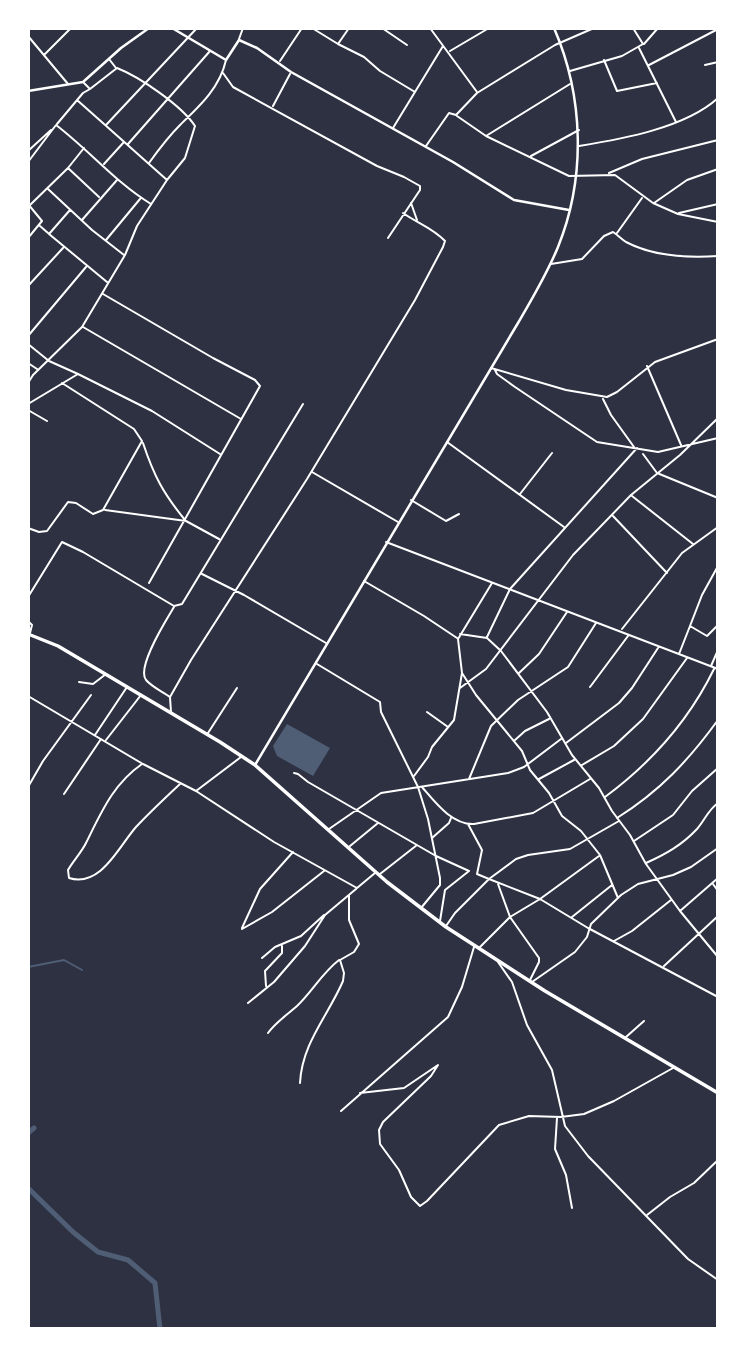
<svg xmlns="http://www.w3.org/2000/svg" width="746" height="1357" font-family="'DM Sans',sans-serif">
  <rect width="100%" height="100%" fill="#2d3142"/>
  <path fill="#4f5d75" d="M287 724 330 748 313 776 277 756 273 746Z"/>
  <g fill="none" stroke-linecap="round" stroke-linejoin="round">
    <path stroke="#4f5d75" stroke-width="2" d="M28 967 64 960 82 970"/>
    <path stroke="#4f5d75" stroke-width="5" d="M28 1133 34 1128
      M28 1188 73 1232 98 1252 128 1260 155 1283 160 1329"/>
    <path stroke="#fff" stroke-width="2" d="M312 28 338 44 349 28
      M382 28 407 45
      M430 28 477 92
      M28 36 68 84
      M239 39 243 28
      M338 44 364 57 380 71 415 92
      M644 44 658 28
      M639 48 676 122
      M450 51 489 28
      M45 54 71 28
      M109 59 116 68
      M604 60 617 91 657 83
      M280 61 302 28
      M649 65 718 29
      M705 65 718 62
      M570 71 622 56 643 44 633 28
      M223 73 233 87 377 166 404 177 420 186V190L388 238
      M77 100 167 180
      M273 106 290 74
      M457 116 486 136 570 84
      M57 124 83 93 90 89 84 83
      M106 125 197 28
      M393 128 443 46
      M486 136 569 176 615 175 653 203 678 214 718 222
      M128 144 210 51
      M426 146 449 113 456 115 477 93 555 45 594 28
      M579 146C622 139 685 128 718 98
      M28 151 51 130
      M531 156 579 130
      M28 162 56 125C89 150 116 183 151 204
      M149 163C159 149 169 136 181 124 201 105 220 87 226 60
      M104 164 124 142
      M68 168 99 197
      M609 173 642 159 718 140
      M48 189 92 230 124 255
      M411 203 417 220
      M654 203 687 180 718 169
      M28 204 42 221 28 238
      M30 205 68 168 84 148
      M70 210 49 234 107 282
      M679 213 718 204
      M82 220 117 180
      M40 226 48 233
      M617 233 642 198
      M106 240 140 199
      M551 264 582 259 604 236 613 232C618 235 621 239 626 242 654 257 688 258 718 256
      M28 286 63 248
      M103 294 213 358 255 380 260 386 149 583
      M83 327 241 419
      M28 336 86 267
      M28 344 49 361 78 374
      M28 363 37 369
      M647 366 681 445
      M491 368 566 390 607 397 617 392 655 362 718 339
      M495 370 497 374 515 387 597 442 658 452 718 438
      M28 383 33 375 82 327 125 255 137 226 167 180 185 158 195 126C182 106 140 77 117 68L90 89
      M603 399 611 415 634 447
      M28 404 78 374 152 411 220 454
      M28 410 47 421
      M447 442 564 527
      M143 443C154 476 163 493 185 520
      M643 454 657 473 718 498
      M312 472 398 522
      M520 494 552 453
      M632 496 693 544
      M411 500 446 521 459 514
      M105 510 186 521 219 539
      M613 516 667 573
      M28 528 39 532 47 531 68 502 76 503 93 514 103 510 142 441 134 429 62 383
      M386 542 718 669
      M202 574 244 595 326 643
      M364 581 424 616 457 638
      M28 597 62 542 83 552 174 606 182 604 303 404
      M28 621 32 625 30 633
      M690 626 702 595 718 566
      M622 629 682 553 718 527
      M460 634 487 638 501 651 547 712 572 755 599 788 612 811 630 835 646 864 680 911 718 957
      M487 637 510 589 637 448
      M679 654 690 626 707 636 718 625
      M317 664 380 702 381 712 418 787 428 819 440 878V885L421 908
      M711 666 718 650
      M462 673 476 695 522 751 530 770 549 793 562 816 581 831 600 855 618 898
      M519 673 539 654 567 612
      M79 682 93 684 106 674
      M590 687 628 636
      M460 688 486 669 573 555 631 495 680 455 718 418
      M28 696 143 764 196 791 274 842 357 888 375 873
      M170 697C163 692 152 687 146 680 136 667 167 619 174 607
      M171 712 170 697 191 660 307 479 415 300 443 247 445 241C433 228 417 223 403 213
      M427 712 448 727
      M208 733 237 688
      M95 735 127 687
      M106 740 141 695
      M515 740 525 731 549 719
      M566 743 619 703 632 688 658 648
      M142 764C113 784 101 813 86 843 81 853 73 861 68 870L69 878C101 888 119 846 136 827 150 812 165 798 180 784
      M582 765 614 746 643 719 687 658
      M294 773 298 774 308 782 436 856 469 871 445 890 440 921
      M414 776 428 757 432 747 454 720 462 673 458 639 492 583
      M469 779 491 726 518 700 568 667 596 623
      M539 779 574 760
      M28 787 43 761 91 695
      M422 787C435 802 452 825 474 824L533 813 590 779
      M196 791 241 757
      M64 794 101 739
      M605 797C651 763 689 720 714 669
      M617 818C660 791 688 761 718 720
      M468 824 482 850 477 874 489 879 516 859 528 855 570 849 619 821
      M329 829 381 793 508 773 524 767 561 739
      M432 838 449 823 451 818
      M634 841 673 815 692 791 718 768
      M350 846 378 823
      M646 863C666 854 682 845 697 829 705 820 708 810 718 803
      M380 874 417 845
      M498 884 510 917 539 958V962L530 980
      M713 884 718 891
      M680 911 718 878
      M572 917 612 885
      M446 926 455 913 489 879 540 899 588 928 718 997
      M242 928 260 889 293 852
      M242 929 272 912 324 871
      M614 941 632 931 671 900
      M479 948 510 917 540 899 599 856
      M262 958 275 947 301 936 324 915
      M498 962 512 982 527 1025 552 1070 565 1126 588 1156 688 1259 718 1280
      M664 966 718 916
      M532 982 575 952 587 937 591 924 621 895 638 884 673 875 691 867 718 848
      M266 986 265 971 282 953V946
      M248 1003 274 982 305 946 325 915 356 889
      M268 1033C276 1022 287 1015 297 1006 312 992 322 973 339 960
      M626 1037 644 1021
      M300 1083C302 1043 328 1016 343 981L344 973 340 960 354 952 359 944 349 920V895
      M360 1093 404 1088 438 1065 431 1076 383 1122 379 1130 380 1144 399 1170 411 1197 420 1206 427 1201 499 1125 529 1116 561 1117 584 1114 614 1101 673 1068
      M341 1111 448 1017 462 987 474 947
      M557 1118 555 1149 566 1175 572 1208
      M647 1215 670 1197 694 1183 718 1160"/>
    <path stroke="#fff" stroke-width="2.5" d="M172 28 226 60 239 40 257 48 291 72 453 162 514 200 569 210
      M28 91 83 82 121 48 149 28
      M255 765 518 323C532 299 547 274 558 247 586 178 584 97 554 28"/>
    <path stroke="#fff" stroke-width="3.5" d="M28 634 58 646 220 742 255 765 387 882 446 927 545 991 718 1093"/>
  </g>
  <rect width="746" height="1357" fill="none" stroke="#ffffff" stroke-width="60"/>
</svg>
